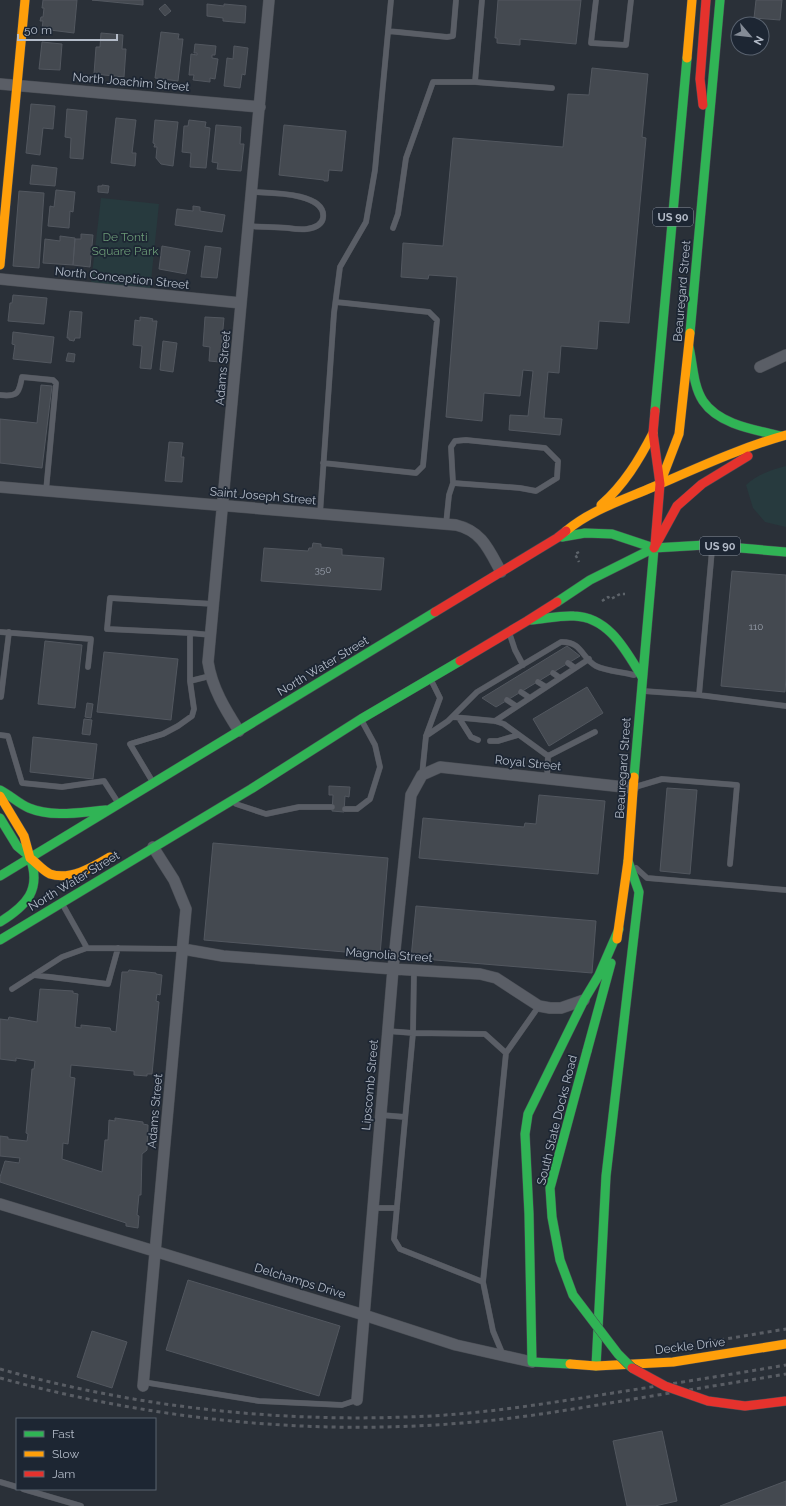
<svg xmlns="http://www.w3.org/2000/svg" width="786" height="1506" font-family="Raleway,sans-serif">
  <rect width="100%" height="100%" fill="#2a3038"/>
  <path fill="#273a3e" d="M101 198 159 204 150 290 91 283Z
    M786 466V527L765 522 753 508 746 485C758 474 771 470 786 466Z"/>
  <path fill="#444950" stroke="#52575f" d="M43 0H77L74 33 42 29 43 21H40L41 17H43L44 8H42Z
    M92 0H143V5Z
    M498 0H581L576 44 520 39V45L497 43V38H495Z
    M756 0H782L780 20 754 18Z
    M165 4 171 11 165 16 159 9Z
    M207 4 224 6V4L246 6 245 23 223 21V18L207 16Z
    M161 32 179 34 178 39H183L178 81 155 78Z
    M101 33 123 35 122 49H126L124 77 94 74 96 47H100Z
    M42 42 62 44 60 70 39 69Z
    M195 44 216 46 215 55H212V58L218 59 215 79 210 78V82L193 80 194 75H189L191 54 197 55V53H194Z
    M234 46 248 48 245 75 242 74 240 88 224 86 227 58 233 59Z
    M592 68 648 74 642 137 646 138 629 323 599 321 597 349 561 346 559 373 548 372 544 418 562 419 560 435 509 430 510 415 528 416 533 371 523 370 520 396 484 393 482 421 446 417 457 277 429 275 428 279 401 277 403 243 443 246 453 138 563 147 568 94 589 95Z
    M31 104 55 106 53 129 43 128 40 155 26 153Z
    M67 109 87 111 83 159 70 158 71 138 65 137Z
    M116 118 136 120 132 153H136L135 166 111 163Z
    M155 120 178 122 173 166 161 164 156 158 157 147H154L155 144 153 143Z
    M189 120 206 122 205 127 210 128 206 168 190 167 191 153 182 152 184 126H188Z
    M216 125 241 127 240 144H244L241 171 217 169 218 163 212 162Z
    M284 125 346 131 342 171 329 170 328 181H324V180L279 175Z
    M32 165 57 168 55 186 30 184Z
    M102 185 109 186 108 193 98 192V186H102Z
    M56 190 75 192 73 212 70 211 69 228 48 226 50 206 54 207Z
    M19 191 44 193 39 268 13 266Z
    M193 206 200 207V211L225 215 222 232 175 225 177 209 193 211Z
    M81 234 93 235 90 267 73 265 75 239H81Z
    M60 236 75 238 73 265 43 263 45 239 60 241Z
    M162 246 190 251 186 274 159 269Z
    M205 246 221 248 217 278 201 277Z
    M13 295 47 298 44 324 8 321 10 303H12Z
    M70 311 82 312 80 338H75L74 341 69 340V338H67Z
    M140 317 149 318 153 319 152 321H157L151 369 140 368 142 346 133 345 135 320 140 321Z
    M205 317 224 318 220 362 209 361 210 347 203 346Z
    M13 332 54 337 51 363 13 359 15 345 12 344Z
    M163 341 177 343 173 372 160 370Z
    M68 353 75 354 74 362 66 361Z
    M41 385 52 386 42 468 0 463V419L37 423Z
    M169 442 183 443 181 457H184L182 482 165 481Z
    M313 543 321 544V547L342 549V555L384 558 381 590 261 581 264 548 308 551 309 548H312Z
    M732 571 786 575V677L785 692 721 686Z
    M45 641 82 645 75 708 38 704Z
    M567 646 580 656 496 707 482 698Z
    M104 652 178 659 171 720 97 712Z
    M587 687 603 713 549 746 533 719Z
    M87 703 93 704 91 718 85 717Z
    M84 719 92 720 90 735 82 734Z
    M33 737 97 744 93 779 30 772Z
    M329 786 350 787 349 797 345 796 344 812 332 811 333 795H329Z
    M667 788 697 790 690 874 660 871Z
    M539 795 605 801 598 874 419 858 423 818 524 827 525 823 536 824Z
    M213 843 388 858 380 955 204 940Z
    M416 906 596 921 592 973 411 958Z
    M129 970 156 973V974L162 975 160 995 157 994 156 1001 159 1002 152 1074H147V1076L134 1075V1071L71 1065 70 1077 75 1078 68 1144 63 1143 62 1159 102 1172 105 1140H108L109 1120 115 1121V1118L143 1122V1124L148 1125 147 1150 142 1154 141 1195H139L137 1215 139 1216 138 1228 126 1226V1223L0 1182V1177L5 1161 19 1163 20 1158 0 1156V1136L8 1137V1139L27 1141 28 1134 26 1133 32 1069H34L35 1061 16 1058V1061L0 1059V1019L8 1020 9 1017 37 1022 40 989 73 991V993L78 994 75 1027 81 1028V1025L110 1028 111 1031 116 1032 122 972H128Z
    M188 1280 340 1326 319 1396 166 1350Z
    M92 1331 127 1342 112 1388 77 1377Z
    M662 1431 677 1501 655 1506H627L613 1441Z
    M786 1481V1506H720Z"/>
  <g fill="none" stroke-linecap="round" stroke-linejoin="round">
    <g stroke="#484c53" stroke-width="6">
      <path id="lane" d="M596 0 591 43 626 45 631 0
        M388 31 447 37 453 36 456 0
        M475 82 552 88
        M248 226C261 227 275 227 288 228 294 229 301 230 307 229 313 228 322 225 323 218 327 192 268 193 252 192
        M393 228 398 214 406 158 433 82H475L482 0
        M0 395C18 397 19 393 22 377L53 380 56 383 46 491
        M323 463 416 473 423 466 437 320 429 312 336 302
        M320 514 334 313 340 267 366 222 375 170 391 0
        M446 524 449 495 453 483 451 447 455 441 466 440 545 448 558 461 557 478 536 491 520 488 453 483
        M0 632 91 639 88 667
        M190 633 107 629 110 598 214 604
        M510 635 515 650 523 665
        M568 663 575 668
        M553 673 560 678
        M190 681 210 676
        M538 682 546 687
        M643 691 699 695 786 706
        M521 692 530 698
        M699 695 712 550
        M1 697 9 632
        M507 700 516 706
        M453 717 495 721 504 724 548 756 547 778
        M459 718 471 737 478 740
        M495 721 589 659
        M0 735 8 736 22 783 62 787 104 781 117 801
        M426 736 448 721 477 692 561 642C582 641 582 659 596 666 606 671 623 672 634 675
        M490 741H498L518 735
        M548 756 595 732
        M422 775 426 736 440 698 432 682
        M151 779 130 744 163 734 178 726 192 716 194 709 190 681V633L211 635
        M635 787 662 779 737 785 730 864
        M236 804 266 814 299 807H332
        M345 809H357L370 799 380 767 375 745 363 723
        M636 868 647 878 786 890
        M64 907 87 948
        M34 975 108 984 118 948
        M12 989 62 957 87 948 183 949
        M387 1031 413 1033 414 970
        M381 1115 405 1117
        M373 1208H397
        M483 1282 400 1249 394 1239 413 1033 485 1034 506 1053
        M503 1355 493 1331 483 1282 506 1053 539 1006
        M143 1382 259 1401 342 1405 357 1400
        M0 1482 17 1487
        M23 1489 81 1506"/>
    </g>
    <g stroke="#484c53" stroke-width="12">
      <path id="street" d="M0 84 260 107
        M0 279 241 303
        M760 367 786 355
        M0 487 456 525C482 531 489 550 501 572
        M239 731C225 709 212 688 208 662L269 0
        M183 949 223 956 393 969 480 974 496 978 539 1006 550 1008H561L584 1000
        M0 1204 364 1315 456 1345 532 1362
        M143 1386 186 909 174 880 153 847
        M357 1400 393 969 411 795 422 775 440 767 633 788"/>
    </g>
    <g stroke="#484c53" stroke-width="10">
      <path id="fast" d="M690 333 720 0
        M689 347C693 364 693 386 703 401 719 425 756 430 781 436
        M655 411 687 58
        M562 537 585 533 612 534 654 548
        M557 602 590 580 654 548 705 545 786 552
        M531 620C545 619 560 615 574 616 609 617 626 651 642 677
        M634 777 654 548
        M0 790C10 795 19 804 29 808 53 818 81 812 106 810
        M0 818 17 846 29 856
        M0 876 435 612
        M0 922C26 906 42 890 30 858
        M0 940 251 789 361 719 460 661
        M587 1051 611 963
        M570 1364 532 1362 529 1214 525 1134 528 1114 584 1000 599 975 619 929
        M596 1366 606 1176 639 892 628 861"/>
    </g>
    <g stroke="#484c53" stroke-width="10">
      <path id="slow" d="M687 58 692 0
        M0 265 25 0
        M661 481 679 434 690 333
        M601 505C624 485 639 460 653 433
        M566 531C591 510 623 500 653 487 697 468 740 448 786 435
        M0 796 24 836 30 858
        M30 858C37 863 42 870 50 874 70 881 93 867 110 857
        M617 939 628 861 634 777
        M570 1364 596 1366 673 1362 786 1344"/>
    </g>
    <g stroke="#484c53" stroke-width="10">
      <path id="jam" d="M703 105 700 79 706 0
        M655 411 653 433 660 484 655 545
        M654 548 677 506 702 484 748 456
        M435 612 557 538 566 531
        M460 661 527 621 557 602"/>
    </g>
    <path stroke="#5d636a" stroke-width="2.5" stroke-dasharray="3 3" stroke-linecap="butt" d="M579 552 575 554 579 562
      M602 601 608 597 611 599 620 594H625"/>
    <use href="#lane" stroke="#5a5e66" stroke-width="5.5"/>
    <use href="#street" stroke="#5a5e66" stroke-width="11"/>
    <use href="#fast" stroke="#30b455" stroke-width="9"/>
    <use href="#slow" stroke="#ff9f0a" stroke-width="9"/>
    <use href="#jam" stroke="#e5322d" stroke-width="9"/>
    <path stroke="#595d64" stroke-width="3" stroke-dasharray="4 4" stroke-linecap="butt" d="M665 1349 786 1329
      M0 1369C132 1406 269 1422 407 1417 476 1415 544 1404 613 1393 670 1384 728 1375 786 1365
      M0 1378C151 1419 306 1436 462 1423 518 1419 573 1409 628 1400 681 1391 733 1383 786 1374"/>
    <g stroke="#484c53" stroke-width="10" stroke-linecap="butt">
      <path id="fast-bridge" d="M587 1051 550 1188 552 1217 560 1260 573 1295 618 1354 632 1368"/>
    </g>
    <g stroke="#484c53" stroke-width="10" stroke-linecap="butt">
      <path id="jam-bridge" d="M632 1368 665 1386 708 1401 745 1406 786 1401"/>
    </g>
    <use href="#fast-bridge" stroke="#30b455" stroke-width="9"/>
    <use href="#jam-bridge" stroke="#e5322d" stroke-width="9"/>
  </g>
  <g text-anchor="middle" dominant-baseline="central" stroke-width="3.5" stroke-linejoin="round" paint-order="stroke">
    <g font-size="10" fill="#989fab">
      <text x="323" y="569">350</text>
      <text x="756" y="626">110</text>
    </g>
    <g fill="#1d2633" stroke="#878f9c" stroke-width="1">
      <rect x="653" y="208" width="40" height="18" rx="3"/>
      <rect x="700" y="537" width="40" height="18" rx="3"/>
    </g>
    <g font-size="11" font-weight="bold" fill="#b4bcc9">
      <text x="673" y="217">US 90</text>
      <text x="720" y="546">US 90</text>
    </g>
    <g font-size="12" fill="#b4bcc9" stroke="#1d2633">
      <text transform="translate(131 82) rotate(5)">North Joachim Street</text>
      <text transform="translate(122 278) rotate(6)">North Conception Street</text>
      <text transform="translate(682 291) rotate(-85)">Beauregard Street</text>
      <text transform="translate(223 368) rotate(-85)">Adams Street</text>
      <text transform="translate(263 496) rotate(5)">Saint Joseph Street</text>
      <text transform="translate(323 666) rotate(-31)">North Water Street</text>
      <text transform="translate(528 763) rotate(6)">Royal Street</text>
      <text transform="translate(623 768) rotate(-86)">Beauregard Street</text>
      <text transform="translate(74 881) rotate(-31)">North Water Street</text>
      <text transform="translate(389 955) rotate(4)">Magnolia Street</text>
      <text transform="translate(370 1085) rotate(-85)">Lipscomb Street</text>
      <text transform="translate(155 1111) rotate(-85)">Adams Street</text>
      <text transform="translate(557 1120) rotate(-76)">South State Docks Road</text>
      <text transform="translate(300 1281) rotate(17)">Delchamps Drive</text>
      <text transform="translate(690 1346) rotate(-7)">Deckle Drive</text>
    </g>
    <g font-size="12" fill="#6b9a76" stroke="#1d2633">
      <text x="125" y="237">De Tonti<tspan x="125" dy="14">Square Park</tspan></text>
    </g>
  </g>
  <rect x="16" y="1418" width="140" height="72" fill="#1d2633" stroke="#59626f"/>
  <rect x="24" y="1431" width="20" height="6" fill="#30b455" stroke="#59626f"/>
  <text x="52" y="1438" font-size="12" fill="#b4bcc9">Fast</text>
  <rect x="24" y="1451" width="20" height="6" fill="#ff9f0a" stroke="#59626f"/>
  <text x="52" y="1458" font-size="12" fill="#b4bcc9">Slow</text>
  <rect x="24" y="1471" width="20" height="6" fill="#e5322d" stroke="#59626f"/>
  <text x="52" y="1478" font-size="12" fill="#b4bcc9">Jam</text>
  <g transform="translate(750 36) rotate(118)"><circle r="19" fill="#1d2633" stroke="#59626f"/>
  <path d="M0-3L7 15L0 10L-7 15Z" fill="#848b96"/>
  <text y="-6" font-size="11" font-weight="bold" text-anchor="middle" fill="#b4bcc9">N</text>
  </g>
  <path d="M18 34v6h99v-6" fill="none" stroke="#b4bcc9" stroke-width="2"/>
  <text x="24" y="34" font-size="12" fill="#b4bcc9" stroke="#1d2633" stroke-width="3" paint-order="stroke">50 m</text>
</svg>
